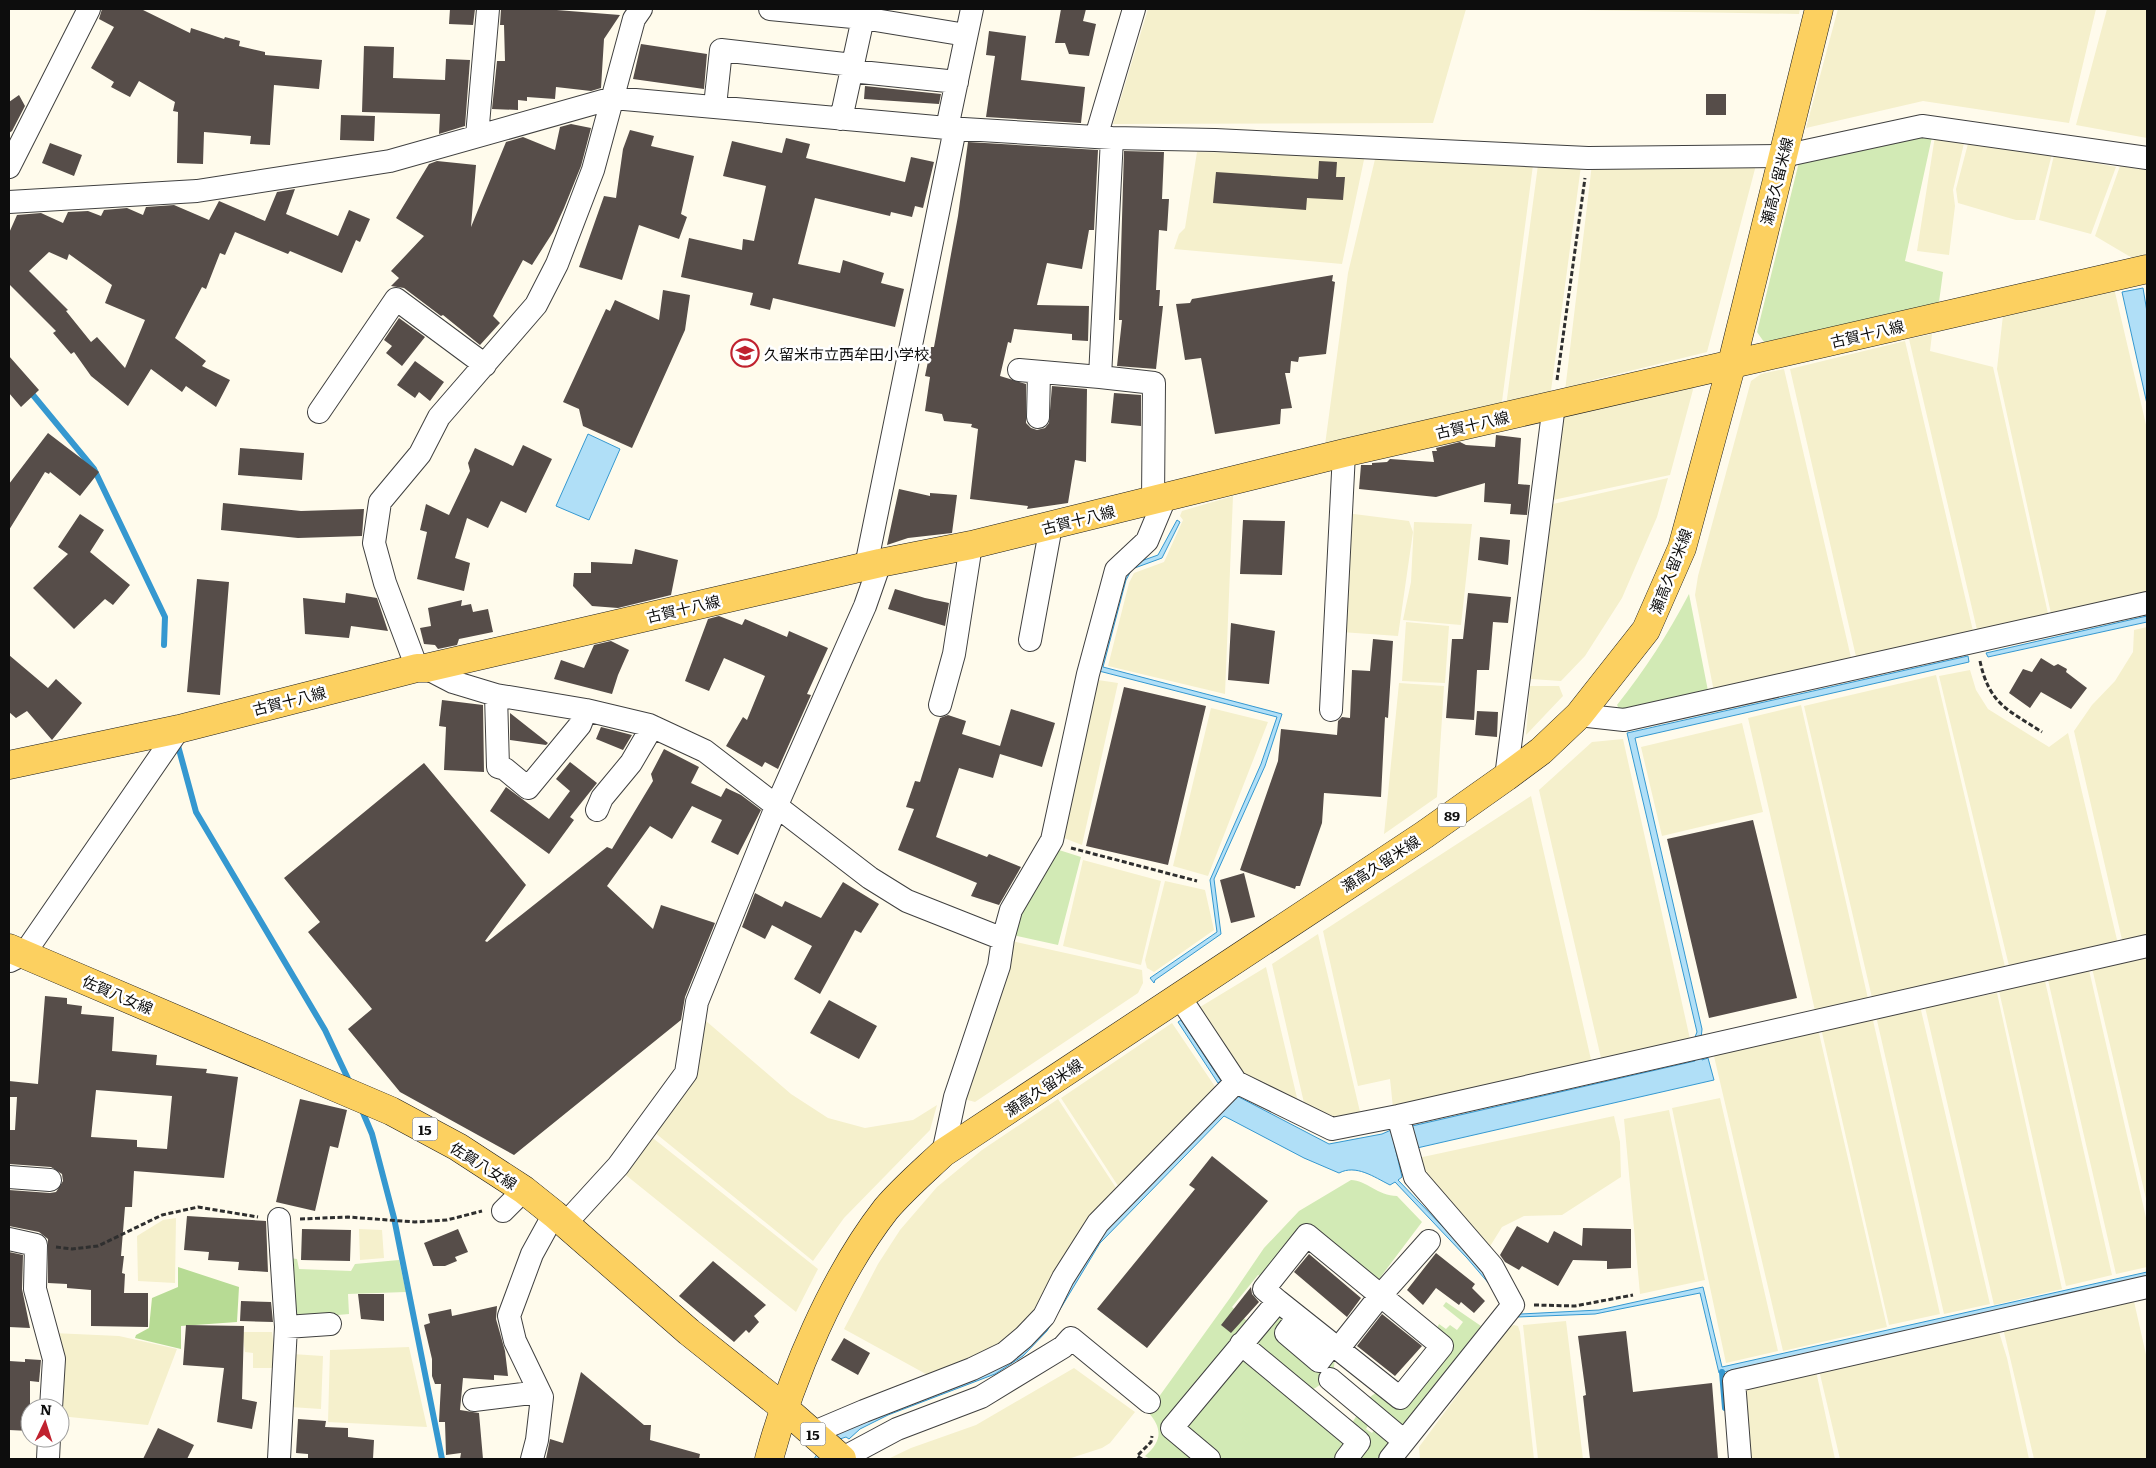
<svg xmlns="http://www.w3.org/2000/svg" width="2156" height="1468" font-family="Literata,'Noto Sans JP',serif">
  <rect width="100%" height="100%" fill="#fffbec"/>
  <path fill="#f5f0cc" d="M1148 9H1466L1433 123 1113 124Z
    M1528 9H1800L1799 14Z
    M1838 9H2096L2069 123 1923 101 1806 128Z
    M2107 9H2147V138L2076 125Z
    M1935 136 1965 139 1953 190 1955 206 1949 255 1917 251Z
    M1969 140 2052 154 2035 220H2016L1958 203 1956 189Z
    M1197 152 1365 155 1342 264 1174 249 1179 234 1185 228Z
    M1376 155 1533 165 1501 409 1325 445 1348 273Z
    M2054 155 2116 167 2091 234 2039 220Z
    M1592 164 1756 165 1707 352 1593 380 1565 391Z
    M1538 165 1581 166 1550 398 1506 406Z
    M2120 166 2147 170V255L2139 262 2095 236Z
    M2114 288 2147 429V596L2052 618 1997 369 2003 315Z
    M1932 334 1930 351 1993 367 2049 618 1978 634 1909 339Z
    M1905 341 1974 635 1857 661 1790 369Z
    M1784 369 1852 662 1714 692 1695 595 1698 576 1751 381 1761 374Z
    M1694 386 1670 475 1553 500 1561 417Z
    M1668 478 1657 517 1622 598 1585 656 1561 681 1531 679 1553 504Z
    M1233 496 1225 694 1108 666 1129 583 1134 573 1164 562 1183 520 1180 516 1182 511Z
    M1346 513 1409 521 1413 532 1398 636 1341 632Z
    M1414 522 1472 524 1461 625 1403 620 1411 582Z
    M1406 622 1449 626 1445 683 1402 681Z
    M2147 627V939L2123 944 2074 731 2092 705 2115 681 2133 652 2134 630Z
    M1970 670 1976 690 1988 709 2049 747 2068 733 2118 944 2010 970 1939 676Z
    M1936 675 2006 971 1873 1002 1804 706Z
    M1098 680 1118 683 1082 845 1064 838Z
    M1399 683 1444 686 1437 797 1384 834Z
    M1530 686H1559L1563 696 1526 735Z
    M1801 705 1869 1003 1816 1015 1748 718Z
    M1211 708 1268 722 1208 876 1173 866Z
    M1742 723 1763 812 1662 836 1641 747Z
    M1623 739 1690 1039 1601 1058 1539 790 1592 742Z
    M1531 796 1592 1064 1393 1108 1390 1079 1358 1086 1323 931Z
    M1083 860 1161 881 1141 965 1063 946Z
    M1165 881 1205 890 1214 930 1154 972 1147 968 1145 960Z
    M1318 934 1361 1116 1335 1121 1304 1103 1272 964Z
    M1012 941 1142 970 1143 983 1138 993 975 1102 964 1099Z
    M2147 955V1203L2092 968Z
    M1266 967 1298 1102 1251 1078 1237 1068 1200 1007Z
    M2089 970 2147 1222V1267L2116 1274 2048 980Z
    M2045 981 2112 1275 2066 1286 1999 991Z
    M1997 993 2062 1289 1994 1305 1925 1007Z
    M1920 1006 1990 1304 1944 1314 1876 1016Z
    M699 1015 791 1094 828 1118 865 1128 913 1120 937 1105 930 1130 844 1218 813 1261 654 1132Z
    M1872 1016 1940 1314 1889 1325 1821 1028Z
    M1172 1023 1218 1091 1120 1189 1061 1098Z
    M1818 1029 1887 1327 1783 1351 1713 1052Z
    M1720 1098 1778 1351 1726 1363 1672 1108Z
    M1058 1099 1118 1191 1023 1331 935 1379 844 1329 878 1264 900 1230 937 1187 982 1150Z
    M1669 1110 1705 1280 1640 1294 1624 1119Z
    M1614 1116 1620 1142 1621 1177 1562 1215 1524 1216 1502 1227 1489 1248 1424 1178 1418 1158Z
    M649 1135 818 1269 796 1312 622 1172Z
    M176 1218 175 1283 138 1281 137 1236 163 1220Z
    M359 1229 382 1230 384 1258 360 1260Z
    M2133 1297 2147 1359V1459H2034L2003 1328Z
    M1566 1321 1583 1459H1538L1523 1325Z
    M1514 1325 1518 1326 1520 1332 1534 1459H1420L1419 1447 1507 1328Z
    M1998 1329 2007 1358 2029 1459H1840L1819 1370Z
    M242 1332H272L276 1368H253V1353L245 1352Z
    M53 1333 119 1336 177 1349 148 1425 60 1416Z
    M409 1347 427 1427 328 1422 330 1350Z
    M292 1354 323 1356 321 1409 290 1407Z
    M1074 1368 1135 1412 1110 1443 1102 1448 1068 1459H888L911 1448 976 1425Z
    M1816 1371 1835 1459H1750L1744 1389Z"/>
  <path fill="#d2eab5" d="M1932 137 1905 261 1943 272 1939 302 1930 309 1764 342 1757 332 1799 162 1897 139Z
    M1689 594 1709 696 1623 716 1617 705C1645 670 1668 634 1689 594Z
    M1059 850 1081 857 1058 945 1013 935 1017 918Z
    M1351 1180C1366 1180 1378 1196 1397 1196L1422 1222 1376 1283 1305 1226 1264 1277 1258 1275 1232 1307 1248 1322 1162 1429 1199 1459H1150L1145 1456C1162 1441 1163 1429 1148 1412L1230 1298 1264 1248 1299 1211Z
    M290 1258 297 1259 299 1269 351 1271 355 1264 399 1260 406 1292 348 1294 349 1314 293 1319Z
    M1446 1302 1481 1326 1403 1426 1370 1401V1397L1377 1392 1402 1405 1439 1324 1446 1329 1450 1325 1457 1330 1463 1322 1443 1306Z
    M1277 1316 1284 1318 1333 1357C1339 1370 1324 1384 1313 1389L1257 1345 1258 1340Z
    M1240 1357 1349 1445 1338 1459H1218L1182 1429Z
    M1357 1415 1369 1424 1366 1429 1372 1433 1375 1429 1391 1441 1377 1459H1353L1352 1423Z"/>
  <path fill="#b7db94" d="M178 1267 239 1287 237 1322 181 1326V1349L135 1338 136 1335 149 1328 152 1298 178 1287Z"/>
  <path fill="#b0dff7" stroke="#3598d0" d="M2143 288 2147 312V404L2122 292Z
    M588 434 620 449 589 520 556 506Z
    M1177 520 1180 522 1162 558 1132 569 1126 580 1103 667 1282 714 1265 766 1214 879 1221 934 1155 980 1154 983 1150 978 1217 932 1210 880 1261 764 1277 717 1099 671 1123 578 1130 565 1158 555Z
    M2147 616V622L1988 657 1986 653Z
    M1968 656 1969 662 1635 738 1702 1029 1701 1039 1695 1037 1697 1032 1627 733Z
    M1181 1020 1221 1081 1218 1083 1178 1022Z
    M1695 1056H1702V1060L1708 1058 1714 1080 1417 1148 1412 1126 1695 1061Z
    M1235 1095 1329 1144 1382 1134 1391 1130 1402 1177 1398 1180 1487 1273 1497 1293 1467 1258 1395 1182 1390 1185C1374 1177 1356 1164 1339 1173L1304 1158 1224 1116 1100 1243 1047 1331 1023 1356 995 1374 888 1415 860 1429 849 1439 846 1437 837 1440 822 1459H814L830 1434 990 1368 1098 1234Z
    M2147 1272V1277L1719 1373 1700 1293 1595 1314 1517 1317 1518 1312 1521 1314 1599 1310 1703 1287 1722 1367Z"/>
  <g fill="none" stroke-linecap="round" stroke-linejoin="round">
    <path stroke="#3598d0" stroke-width="6" d="M28 389 94 469 165 617 164 645
      M177 742 196 812 325 1030 351 1085
      M361 1108 372 1134 394 1218 442 1459
      M1722 1372 1725 1408"/>
  </g>
  <path fill="#564d49" fill-rule="evenodd" d="M102 9H141L190 33 191 28 224 39 225 37 240 41 239 46 265 52V55L322 60 319 89 274 85 270 145 250 144 251 136 204 132 203 164 177 163 178 112 173 111 175 102 139 81 130 97 111 87 114 82 91 68 114 27 99 19Z
    M450 9H475L473 25 449 24Z
    M501 9H544L620 15 604 39 601 88 591 91 556 87 555 99 527 97V101L518 100V110L492 109 497 61H505L504 25H500Z
    M1061 9H1086L1083 21 1096 24 1089 56 1069 54 1065 43H1055Z
    M989 31 1026 36 1021 80 1085 87 1081 123 986 117 995 56 986 55Z
    M641 44 707 54 704 89 633 79Z
    M364 46 394 47 393 78 445 80 446 59 470 60 465 126 439 134 440 114 362 112Z
    M865 86 941 94 939 104 864 99Z
    M1706 94H1726V115H1706Z
    M19 95 25 106 12 131 9 133V102Z
    M341 115 375 116 374 141 340 140Z
    M571 124 591 128 581 166 564 208 553 232 532 265 523 260 493 316 500 323 480 345 443 315 441 316 404 288 391 286 399 278 391 271 424 236 396 218 429 164 437 161 476 165 471 227 506 142 523 137 555 150 560 127Z
    M630 130 654 136 651 146 694 156 681 214 687 217 679 239 639 225 622 280 579 267 604 196 616 198 623 149Z
    M786 138 810 144 806 158 905 182 911 157 934 162 923 208 915 206 912 217 891 212 890 216 815 198 798 264 840 273 843 260 884 273 881 283 904 289 895 327 773 298 770 310 750 305 753 293 681 277 689 238 742 250 743 239 754 241 766 186 723 176 732 141 782 153Z
    M968 142 1098 150 1094 230H1089L1082 269 1047 263 1037 305 1089 306 1088 341 1072 340V334L1014 329 1011 343 1008 342 1000 376 1026 384V423L1031 428 1037 430 1045 428 1049 423 1052 386 1087 389 1086 462 1075 460 1068 503 1027 509 1028 506 970 499 978 429 971 427 972 424 944 421 942 414 925 411 930 377 925 376 931 347H934L958 216Z
    M50 143 82 155 74 176 42 163Z
    M1124 151 1164 152 1162 199H1169L1167 231 1159 230 1156 290H1160L1159 306H1163L1156 369 1117 366 1122 320H1119Z
    M1319 161 1337 162 1336 177H1345L1343 200 1307 198 1306 210 1213 203 1216 172 1318 179Z
    M295 189 286 214 338 236 349 210 370 219 360 242 356 240 342 273 290 251 288 254 235 232 225 255 220 253 206 289 202 287 175 338 206 361 202 366 230 380 216 407 186 386 182 392 151 369 128 406 91 376 74 352 71 354 53 333 56 331 9 284V233L17 215 41 213 63 223 68 212 88 211 101 216 104 210 127 208 143 215 146 207 174 205 209 220 219 201 265 221 277 192ZM49 252 67 260 69 254 112 285 105 303 145 320 125 368 97 337 91 342 66 311 68 310 29 271Z
    M1333 275 1332 281 1335 282 1326 354 1299 357 1298 362 1291 361 1290 373H1285L1292 408 1281 409 1280 424 1215 434 1201 358 1185 360 1176 304 1190 303 1192 299Z
    M663 290 690 295 685 330 632 448 583 426 579 409 563 402 606 309 610 311 615 300 659 320Z
    M399 318 425 337 402 366 386 353 392 346 384 340Z
    M9 356 39 390 21 407 9 393Z
    M415 361 444 382 430 401 419 392 415 398 397 385Z
    M1114 393 1141 395V426L1111 423Z
    M48 433 99 472 80 496 50 472 49 474 45 472 9 530V484Z
    M1496 435 1521 438 1518 484 1530 485 1527 515 1510 514 1511 504 1484 502 1485 483 1436 497 1359 489 1361 465H1372V463L1387 462 1390 459 1434 462 1432 451H1437L1436 448 1460 442 1466 445 1495 447Z
    M523 445 552 459 526 513 501 501 488 528 467 518 455 558 470 563 464 591 417 579 427 532 420 530 426 504 449 515 470 471 468 463 475 448 513 466Z
    M240 448 304 453 302 480 238 475Z
    M899 489 930 496V493L957 495 952 533 908 538 887 545Z
    M223 503 301 511 364 509 362 536 298 538 221 530Z
    M80 514 104 530 90 552 130 585 113 605 105 599 74 629 33 588 68 554 58 547Z
    M1243 520 1285 521 1282 575 1240 574Z
    M1480 537 1510 540 1508 565 1478 560Z
    M635 549 678 560 671 595 618 608 592 606 573 586 574 573H591V562L632 564Z
    M197 579 229 582 220 695 187 692Z
    M895 589 925 598 949 603 945 626 888 609Z
    M346 593 377 598 388 631 351 626 349 638 305 634 303 598 345 603Z
    M1468 593 1511 597 1508 623 1493 622 1489 670H1477L1474 720 1446 718 1452 639H1463Z
    M462 600 461 606 471 604 473 612 488 609 493 632 459 639 457 645 438 649 435 645 424 644 420 628 431 626 428 608Z
    M719 616 742 625 745 619 787 637 789 631 828 648 807 694 811 695 778 769 765 762 762 767 726 746 743 717 747 720 765 676 724 658 709 691 685 681 708 619Z
    M1231 623 1275 631 1269 684 1228 680Z
    M1373 639 1393 641 1388 718 1385 717 1381 797 1324 793 1322 823 1300 886H1296L1295 889 1240 870 1278 761 1281 729 1337 735 1338 721 1342 717 1350 718 1352 670 1370 671Z
    M611 641 629 650 618 675 612 694 554 679 561 660 584 668 594 645Z
    M9 655 48 688 56 679 82 703 52 740 27 711 16 718 9 712Z
    M2041 658 2054 666 2058 664 2067 669 2066 672 2087 688 2071 709 2041 692 2030 708 2009 693 2023 669 2032 672Z
    M1124 687 1206 706 1168 865 1086 846Z
    M442 700 483 705 484 772 444 770 446 727 439 726Z
    M1011 709 1055 723 1042 767 1000 754 993 778 959 768 936 837 987 857 989 854 1021 867 999 905 971 896 977 883 898 850 914 809 906 807 915 781 920 782 940 718 948 715 966 721 962 734 1000 746Z
    M1477 711 1498 712 1497 737 1475 735Z
    M510 713 548 743 546 745 510 740Z
    M601 727 632 735 623 750 596 739Z
    M664 749 699 767 691 783 721 797 726 788 741 795 761 810 738 855 711 842 722 820 692 806 672 839 650 826 607 886 653 929 661 905 715 923 685 997 681 1020 514 1155 400 1092 348 1029 372 1009 308 932 320 922 284 878 424 763 526 885 485 941 487 942 607 847 612 849 653 781 651 774Z
    M570 762 597 783 570 817 574 820 549 854 490 811 506 787 549 819 570 791 556 779Z
    M1753 820 1797 998 1709 1018 1667 839Z
    M1244 873 1255 917 1231 923 1220 880Z
    M843 882 879 904 861 933 855 930 820 994 794 979 812 946 772 925 765 939 742 927 755 893 782 907 785 901 821 918Z
    M45 996 67 998V1004L82 1006 81 1014 114 1017 112 1051 157 1055 156 1065 207 1069 206 1073 238 1077 224 1178 134 1171 132 1207H125L121 1256H124L122 1273 125 1274 124 1293H148V1327L91 1326V1290L67 1288V1284L48 1283V1239L39 1232 9 1226V1190L50 1193 56 1192 63 1181 62 1174 51 1167 9 1164V1130H15L17 1097H9V1081L38 1084ZM96 1090 172 1096 167 1149 137 1147V1140L91 1137Z
    M829 1000 877 1026 859 1059 810 1033Z
    M300 1099 347 1110 338 1148 330 1146 315 1211 276 1202Z
    M1212 1156 1268 1201 1147 1348 1097 1309 1195 1189 1189 1185Z
    M187 1216 266 1221 268 1272 238 1270 239 1262 208 1260 209 1252 184 1250Z
    M1517 1226 1548 1243 1554 1231 1582 1246 1583 1228 1631 1229V1268L1607 1269V1261L1573 1260 1558 1286 1522 1266 1519 1270 1505 1262 1500 1255Z
    M302 1229 351 1230 350 1261 301 1260Z
    M458 1229 468 1252 455 1257 457 1261 445 1266H433L424 1243Z
    M9 1252 23 1255 22 1289 30 1328 9 1327Z
    M1436 1253 1475 1284 1472 1288 1485 1301 1474 1313 1461 1302 1459 1305 1436 1288 1423 1305 1407 1290Z
    M1309 1254 1361 1298 1347 1317 1294 1272Z
    M713 1261 766 1305 754 1316 759 1322 749 1333 746 1330 734 1342 679 1296Z
    M1251 1287 1252 1294 1259 1302 1231 1333 1221 1325Z
    M358 1294H384V1321L361 1319Z
    M241 1301 271 1302 273 1322 240 1321Z
    M497 1306 496 1319 505 1351 508 1376 494 1375V1380L463 1378 460 1410 479 1413 483 1459H460L461 1453 446 1455 445 1422H439L441 1384H435L432 1376V1359L424 1325 430 1323 428 1314 451 1309 452 1316Z
    M1382 1314 1422 1346 1395 1376 1357 1346Z
    M186 1325 244 1326 242 1399 257 1402 252 1429 217 1422 224 1368 183 1365Z
    M1626 1331 1633 1392 1712 1383 1718 1459H1590L1583 1396 1586 1395 1578 1336Z
    M844 1338 870 1353 858 1375 831 1360Z
    M25 1359 41 1360 39 1382 30 1381V1431L9 1430V1361L25 1362Z
    M581 1372 644 1425H651L650 1440 700 1454 699 1459H546L550 1439 563 1443Z
    M298 1419 326 1421 325 1427 348 1428V1437L374 1440 373 1459 308 1458V1454L296 1453Z
    M158 1428 194 1445 187 1459H143Z"/>
  <g fill="none" stroke-linecap="round" stroke-linejoin="round">
    <g stroke="#404040" stroke-width="24">
      <path id="minor" d="M770 9 863 18 966 35
        M851 71 957 82
        M715 106 721 50 853 65
        M841 119 865 9
        M947 128 972 9
        M477 136 488 9
        M1096 137 1134 9
        M1112 138 1100 377 1154 383 1153 501
        M9 167 89 9
        M9 202 197 191 390 161 613 98 947 128 1112 138 1215 140 1588 158 1783 156 1922 126 2147 158
        M1019 370 1100 377
        M319 412 396 299 485 365
        M1038 417 1039 372
        M866 566 955 129
        M1030 640 1051 526
        M417 668 385 583 374 543 380 502 420 454 439 417 536 305 557 264 593 170 634 19 641 9
        M426 668 453 682 496 695 586 710 649 725 705 751 870 878 907 901 1003 939
        M496 695 498 767 505 769 528 788 580 725 586 710
        M940 705 954 654 971 545
        M1331 710 1344 453
        M1579 715 1624 720 2147 603
        M1506 777 1554 405
        M597 810 602 798 631 763 652 727
        M10 961 24 954 179 729
        M1179 996 1236 1082 1332 1129 1398 1116 2147 946
        M943 1153 955 1097 999 966 1003 939 1011 910 1052 840 1088 674 1116 570 1147 541 1165 498
        M9 1177 50 1180
        M503 1211 524 1190
        M279 1219 286 1327 279 1459
        M565 1224 618 1166 686 1073 697 1002 776 807 865 606 880 563
        M9 1239 36 1245 35 1289 54 1359 51 1408
        M1298 1317 1286 1333 1319 1361 1332 1344
        M286 1327 330 1324
        M1241 1344 1359 1442 1346 1459
        M1338 1349 1380 1296 1429 1241
        M1330 1379 1404 1441
        M474 1400 539 1392
        M812 1433 864 1411 972 1369 1005 1353 1024 1337 1044 1316 1063 1278 1098 1223 1236 1082
        M48 1459 49 1438
        M532 1459 537 1440 542 1397 515 1341 509 1316 532 1254 554 1214
        M841 1459 897 1429 981 1397 1063 1347 1071 1338 1149 1402
        M1209 1459 1172 1428 1278 1301 1400 1398 1442 1346 1307 1235 1264 1289 1278 1301
        M1390 1459 1513 1305 1492 1266 1415 1177 1398 1116
        M1740 1459 1734 1381 2147 1287"/>
    </g>
    <g stroke="#1e1e1e" stroke-width="29">
      <path id="major" d="M9 765 179 729 417 668H426L880 563 971 545 1344 453 2147 269
        M9 948 391 1111 458 1147 524 1190 554 1214 689 1332 783 1407 842 1459
        M769 1459C791 1377 833 1277 886 1209 903 1189 924 1171 943 1153L1424 835 1506 777 1541 751 1579 715 1646 630 1682 548 1732 363 1819 9"/>
    </g>
    <path stroke="#2f2f2f" stroke-width="3" stroke-dasharray="5 2.5" stroke-linecap="butt" d="M1557 380 1585 178
      M1980 661C1989 704 2008 710 2042 732
      M1071 848 1197 881
      M300 1219 348 1217 415 1222 447 1220 482 1211
      M56 1247 72 1249 98 1246 162 1215 198 1207 258 1217
      M1534 1305 1575 1306 1633 1295
      M1142 1459 1137 1456 1151 1442 1152 1436"/>
    <use href="#minor" stroke="#fff" stroke-width="22"/>
    <use href="#major" stroke="#fcd060" stroke-width="28"/>
  </g>
  <defs>
    <g id="school-ring" transform="scale(1.4375)"><circle r="9.5" fill="#fff" stroke="#c0222f" stroke-width="1.5"/><path d="M0-5L7-2L0 1L-7-2ZM-4 1L0 2.5L4 1V4Q0 6-4 4Z" fill="#c0222f"/></g>
  </defs>
  <g fill-rule="evenodd">
    <use href="#school-ring" x="745" y="353"/>
  </g>
  <g text-anchor="middle" dominant-baseline="central" stroke-width="5" stroke-linejoin="round" paint-order="stroke">
    <g fill="#fff" stroke="#565656" stroke-width="1">
      <rect x="1438" y="803.5" width="28" height="23" rx="4"/>
      <rect x="412.5" y="1117.5" width="25" height="23" rx="4"/>
      <rect x="800.5" y="1422.5" width="25" height="23" rx="4"/>
    </g>
    <g font-size="14" font-weight="bold" fill="#0d0d0d">
      <text x="1452" y="815">89</text>
      <text x="425" y="1129">15</text>
      <text x="813" y="1434">15</text>
    </g>
    <g font-size="15" fill="#0d0d0d" stroke="#fff">
      <text transform="translate(1776 181) rotate(-76)">瀬高久留米線</text>
      <text transform="translate(1867 333) rotate(-13)">古賀十八線</text>
      <text transform="translate(1472 424) rotate(-13)">古賀十八線</text>
      <text transform="translate(1078 519) rotate(-14)">古賀十八線</text>
      <text transform="translate(1670 571) rotate(-69)">瀬高久留米線</text>
      <text transform="translate(683 608) rotate(-13)">古賀十八線</text>
      <text transform="translate(289 700) rotate(-14)">古賀十八線</text>
      <text transform="translate(1380 863) rotate(-33)">瀬高久留米線</text>
      <text transform="translate(118 994) rotate(23)">佐賀八女線</text>
      <text transform="translate(1043 1087) rotate(-34)">瀬高久留米線</text>
      <text transform="translate(484 1165) rotate(32)">佐賀八女線</text>
    </g>
    <g font-size="15" fill="#0d0d0d" stroke="#fff" text-anchor="start">
      <text x="764" y="353">久留米市立西牟田小学校</text>
    </g>
  </g>
  <rect width="2156" height="1468" fill="none" stroke="#0d0d0d" stroke-width="20"/>
  <g transform="translate(45 1423) rotate(4)"><circle r="24" fill="#ffffff" stroke="#9e9e9e"/>
  <path d="M0-4L9 19L0 12L-9 19Z" fill="#c0222f"/>
  <text y="-8" font-size="14" font-weight="bold" text-anchor="middle" fill="#0d0d0d">N</text>
  </g>
</svg>
